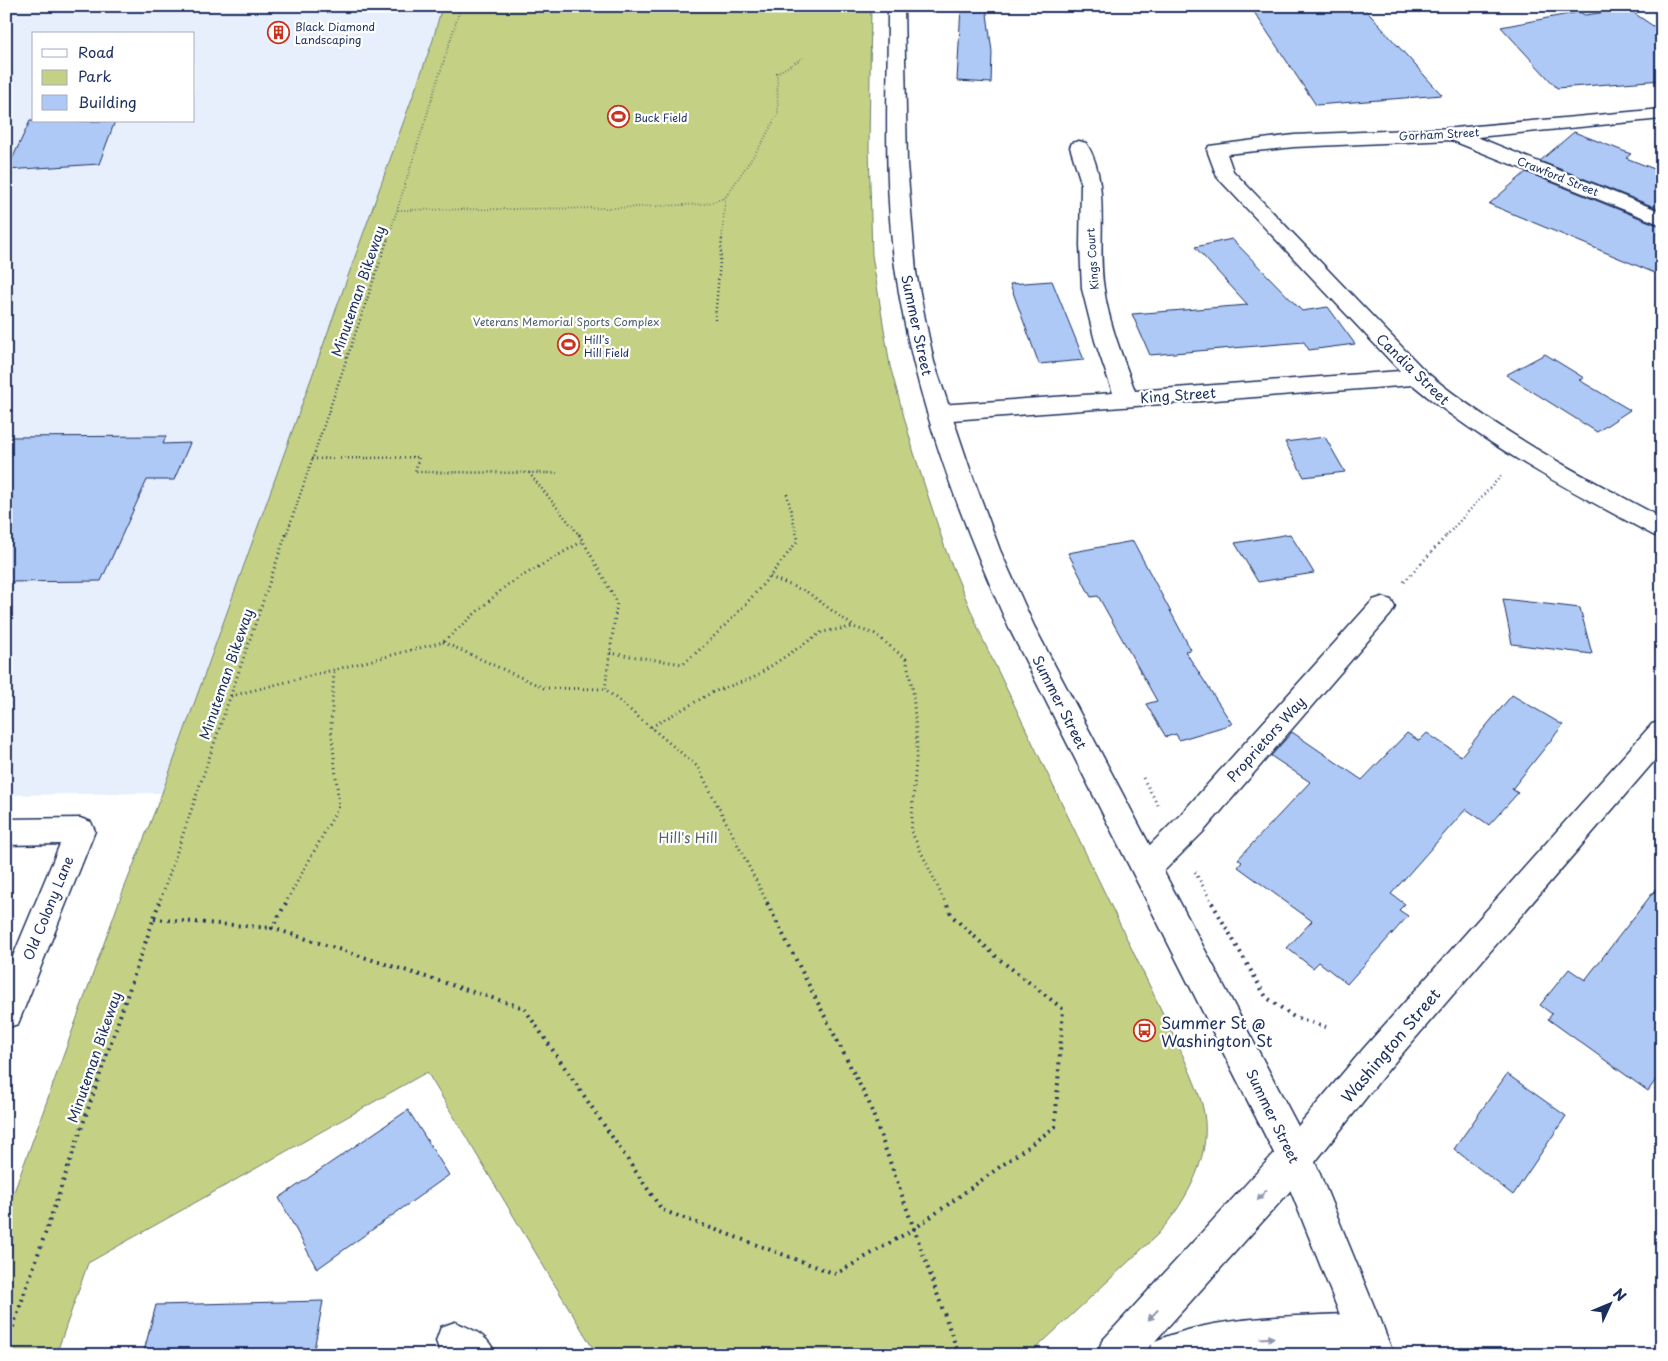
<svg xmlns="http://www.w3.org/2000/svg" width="1668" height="1361" viewBox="0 0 1668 1361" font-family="'Playpen Sans',sans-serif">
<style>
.built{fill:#e7effd;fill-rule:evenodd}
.green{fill:#c4d185;stroke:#708072}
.building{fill:#afc9f7;stroke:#1b2f5e}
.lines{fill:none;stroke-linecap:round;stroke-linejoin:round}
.minor-casing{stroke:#1b2f5e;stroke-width:3}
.tertiary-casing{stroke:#1b2f5e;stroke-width:3}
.secondary-casing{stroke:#1b2f5e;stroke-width:3}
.path-far3{stroke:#1b2f5e;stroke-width:2;stroke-dasharray:0.5 2.5;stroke-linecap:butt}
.path-far2{stroke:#1b2f5e;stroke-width:2.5;stroke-dasharray:1 3;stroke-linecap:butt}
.path-far1{stroke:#1b2f5e;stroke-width:3;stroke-dasharray:1 4;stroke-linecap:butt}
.path{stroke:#1b2f5e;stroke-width:4;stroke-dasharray:2 5;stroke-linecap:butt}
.minor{fill:#fff;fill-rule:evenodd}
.tertiary{fill:#fff;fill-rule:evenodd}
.secondary{fill:#fff;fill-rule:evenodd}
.oneway{fill:#8d97ae}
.labels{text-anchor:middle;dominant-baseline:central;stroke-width:4.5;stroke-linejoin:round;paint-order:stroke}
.far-poi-label{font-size:11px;fill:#1b2f5e;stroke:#fff;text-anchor:start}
.far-street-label{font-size:11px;fill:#1b2f5e;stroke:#fff}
.far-park-label{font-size:11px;fill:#4e606a;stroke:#fff}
.street-label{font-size:14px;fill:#1b2f5e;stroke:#fff}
.park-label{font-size:14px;fill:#4e606a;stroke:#fff}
.near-poi-label{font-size:16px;fill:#1b2f5e;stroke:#fff;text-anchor:start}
.near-street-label{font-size:16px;fill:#1b2f5e;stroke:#fff}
</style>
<rect width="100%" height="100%" fill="#fff"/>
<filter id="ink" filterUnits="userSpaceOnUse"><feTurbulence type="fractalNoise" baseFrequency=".02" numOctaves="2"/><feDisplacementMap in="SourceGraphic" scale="10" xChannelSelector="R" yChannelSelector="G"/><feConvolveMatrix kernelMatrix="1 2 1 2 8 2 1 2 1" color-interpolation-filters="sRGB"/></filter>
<g filter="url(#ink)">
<path class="built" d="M 6,6 L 442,6 L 433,40 L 162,793 L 6,795 ZM 34,34 L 194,34 L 194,121 L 34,121 Z"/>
<path class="green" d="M 442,6 L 871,6 L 869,147 L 872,255 L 890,366 L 914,453 L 946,551 L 984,642 L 1179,1047 C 1187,1065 1196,1084 1202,1104 C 1215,1152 1188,1200 1157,1235 L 1029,1355 L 597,1355 L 427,1072 L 88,1263 L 56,1355 L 6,1355 L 6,1214 L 120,899 L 162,793 L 433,40 Z"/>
<path class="building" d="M 961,6 L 986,6 L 992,52 L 991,83 L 957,81 Z
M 1250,6 L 1362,6 L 1442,95 L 1316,105 Z
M 1628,9 L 1662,32 L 1662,80 L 1557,88 L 1501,27 L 1579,12 L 1585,15 Z
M 30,121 L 115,121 L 99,164 L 7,170 Z
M 1574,132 L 1631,154 L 1626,158 L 1662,172 L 1662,210 L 1540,161 Z
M 1526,172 L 1662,227 L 1662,276 L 1489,204 Z
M 1232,239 L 1302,311 L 1328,307 L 1355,344 L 1309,350 L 1304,342 L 1150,355 L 1132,314 L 1248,305 L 1195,247 Z
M 1052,281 L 1072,330 L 1084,360 L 1039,364 L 1010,284 Z
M 1545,354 L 1584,378 L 1579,380 L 1630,410 L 1597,432 L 1506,375 Z
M 166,436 L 163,444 L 190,443 L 174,480 L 147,480 L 101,581 L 6,582 L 6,437 Z
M 1325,437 L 1345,472 L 1304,477 L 1285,442 Z
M 1290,534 L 1314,573 L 1258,582 L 1235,543 Z
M 1133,541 L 1191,650 L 1185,651 L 1232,724 L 1179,740 L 1176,734 L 1166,737 L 1146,704 L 1157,701 L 1098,596 L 1091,597 L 1068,553 Z
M 1503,599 L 1580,608 L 1592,654 L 1512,644 Z
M 1512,695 L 1563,725 L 1512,789 L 1518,793 L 1489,825 L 1466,809 L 1391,894 L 1405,904 L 1399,910 L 1408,916 L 1347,984 L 1319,962 L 1313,968 L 1287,948 L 1312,921 L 1238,867 L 1242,862 L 1238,859 L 1310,782 L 1271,756 L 1292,732 L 1362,780 L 1407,733 L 1419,741 L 1427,733 L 1461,756 Z
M 1662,881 L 1662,1071 L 1648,1091 L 1548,1019 L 1552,1014 L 1540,1005 L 1569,969 L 1585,980 Z
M 1507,1074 L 1566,1116 L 1513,1195 L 1454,1149 Z
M 408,1110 L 449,1175 L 317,1269 L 279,1198 Z
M 323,1301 L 313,1355 L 143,1355 L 156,1305 Z"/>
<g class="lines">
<defs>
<path id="minor" d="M 1662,109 L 1662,119 L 1477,137 L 1662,212 L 1662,225 L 1451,140 L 1294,147 L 1227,154 L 1233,171 L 1426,372 C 1498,432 1579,474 1662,518 L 1662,538 L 1653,535 C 1569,490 1486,446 1413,385 L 939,421 L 931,418 L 927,413 L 931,408 L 939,405 L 1113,393 L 1095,341 L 1082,289 L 1080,245 L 1081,182 L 1070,147 L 1072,143 L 1079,141 L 1086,143 C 1112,182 1096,244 1104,289 C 1109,324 1123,358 1135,391 L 1400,371 L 1217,177 L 1207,150 L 1209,146 L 1294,135 L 1454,128 Z
M 1382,597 L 1391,600 L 1395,607 L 1391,614 L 1203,832 L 1158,877 L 1147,881 L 1136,877 L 1132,868 L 1136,859 L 1181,814 L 1373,600 Z
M 80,818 L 91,822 L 95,831 L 18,1024 L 6,1028 L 6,973 L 60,844 L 6,845 L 6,819 Z
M 1295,1140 L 1308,1145 L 1313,1158 L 1308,1171 L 1155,1341 C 1219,1314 1298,1317 1366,1313 L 1380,1318 L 1385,1332 L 1380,1346 L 1366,1351 L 1311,1355 L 1148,1355 L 1152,1344 L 1142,1355 L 1097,1355 L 1102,1341 L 1282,1145 Z
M 455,1322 C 474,1330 488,1335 496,1355 L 441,1355 L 436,1341 L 441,1327 Z"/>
<path id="tertiary" d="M 1662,721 L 1662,752 L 1388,1070 L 1308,1171 L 1295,1176 L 1282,1171 L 1277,1158 L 1282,1145 L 1364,1048 L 1652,724 Z"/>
<path id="secondary" d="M 888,6 L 904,6 L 907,164 L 916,272 L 925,319 L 934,362 L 971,472 L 1000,550 L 1034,626 L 1308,1145 L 1394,1355 L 1356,1355 L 1282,1169 L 1008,626 C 958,514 914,396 896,274 C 883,188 888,94 888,6 Z"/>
</defs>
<use href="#minor" class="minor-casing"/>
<use href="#tertiary" class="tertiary-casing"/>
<use href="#secondary" class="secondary-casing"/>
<path class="path-far3" d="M 398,210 L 614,208 L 705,204 L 725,198 L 762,143 L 778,113 L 777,73 L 803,58
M 388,239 L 461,6
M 722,239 L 725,198"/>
<path class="path-far2" d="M 715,320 L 722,238
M 312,459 L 419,457 L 415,472 L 557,473
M 529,473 L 580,536
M 787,494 L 797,536
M 286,536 L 388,238
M 1446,536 L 1501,476"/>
<path class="path-far1" d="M 579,534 L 617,602 L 605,689
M 770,577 L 807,592 L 853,626
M 1404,582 L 1448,534
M 443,642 L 544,688 L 605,689 L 698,767 L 768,904
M 610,653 L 683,664 C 727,627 764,586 798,540 L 797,534
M 231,696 L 443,642 L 507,585 L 583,541
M 651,727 L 713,692 L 753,678 L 822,632 L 853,627 L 875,634 L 906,659 L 913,691 L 917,746 L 911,831 L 946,904
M 1143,778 L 1158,805
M 1195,872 L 1213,904
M 159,904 L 286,534
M 285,904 L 339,806 L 331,727 L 334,671"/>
<path class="path" d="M 286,903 L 272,928 L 524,1008 L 662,1210 L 836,1274 L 914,1229 L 1055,1127 L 1063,1009 L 999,959 L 952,916 L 946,903
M 767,903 L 869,1103 L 959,1355
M 1212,903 L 1266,997 L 1294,1017 L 1326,1027
M 154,919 L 272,928
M 6,1347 L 159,903"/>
<use href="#minor" class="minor"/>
<use href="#tertiary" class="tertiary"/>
<use href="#secondary" class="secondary"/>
</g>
<defs><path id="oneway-solid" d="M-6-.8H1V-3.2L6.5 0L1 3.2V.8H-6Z" transform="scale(1.25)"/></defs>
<g class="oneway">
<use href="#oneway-solid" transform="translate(1262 1195) rotate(131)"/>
<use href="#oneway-solid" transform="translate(1153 1315) rotate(133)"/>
<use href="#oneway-solid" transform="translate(1267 1338) rotate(-3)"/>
</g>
</g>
<defs>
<symbol id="building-ring" viewBox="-11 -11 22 22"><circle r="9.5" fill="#fff" stroke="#c8321e" stroke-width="1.5"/><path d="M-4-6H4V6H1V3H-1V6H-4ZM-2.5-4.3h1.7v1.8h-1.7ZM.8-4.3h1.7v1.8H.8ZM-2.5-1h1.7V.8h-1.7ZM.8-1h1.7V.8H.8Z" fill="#c8321e"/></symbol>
<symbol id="stadium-ring" viewBox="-11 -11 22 22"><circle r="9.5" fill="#fff" stroke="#c8321e" stroke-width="1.5"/><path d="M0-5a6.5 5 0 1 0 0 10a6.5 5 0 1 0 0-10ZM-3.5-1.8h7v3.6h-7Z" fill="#c8321e"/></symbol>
<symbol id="bus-ring" viewBox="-11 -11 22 22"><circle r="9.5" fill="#fff" stroke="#c8321e" stroke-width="1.5"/><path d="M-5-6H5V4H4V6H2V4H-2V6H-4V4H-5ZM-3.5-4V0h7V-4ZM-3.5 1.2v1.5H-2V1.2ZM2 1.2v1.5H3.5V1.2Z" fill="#c8321e"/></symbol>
</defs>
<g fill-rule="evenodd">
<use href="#building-ring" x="266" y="20" width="25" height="25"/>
<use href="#stadium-ring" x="606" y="104" width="25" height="25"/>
<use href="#stadium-ring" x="556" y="332" width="25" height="25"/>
<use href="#bus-ring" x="1132" y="1018" width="25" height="25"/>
</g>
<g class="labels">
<g class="far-poi-label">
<text x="295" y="26">Black Diamond<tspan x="295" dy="13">Landscaping</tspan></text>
<text x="634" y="117">Buck Field</text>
<text x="584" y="339">Hill's<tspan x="584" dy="13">Hill Field</tspan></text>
</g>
<g class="far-street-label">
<text transform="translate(1439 134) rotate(-3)">Gorham Street</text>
<text transform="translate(1558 176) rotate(22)">Crawford Street</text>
<text transform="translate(1092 259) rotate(-94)">Kings Court</text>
</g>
<g class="far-park-label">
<text x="566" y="321">Veterans Memorial Sports Complex</text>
</g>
<g class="street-label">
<text transform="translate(358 291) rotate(-71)">Minuteman Bikeway</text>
<text transform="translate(917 325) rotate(78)">Summer Street</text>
<text transform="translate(1413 369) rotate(44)">Candia Street</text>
<text transform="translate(1178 395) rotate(-4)">King Street</text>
<text transform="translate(226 674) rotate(-71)">Minuteman Bikeway</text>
<text transform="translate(1060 702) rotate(63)">Summer Street</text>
<text transform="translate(1266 739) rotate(-48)">Proprietors Way</text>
<text transform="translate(48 908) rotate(-68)">Old Colony Lane</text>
<text transform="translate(94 1057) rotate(-71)">Minuteman Bikeway</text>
<text transform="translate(1273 1116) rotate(64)">Summer Street</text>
</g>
<g class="park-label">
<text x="688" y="837">Hill's Hill</text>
</g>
<g class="near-poi-label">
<text x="1161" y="1022">Summer St @<tspan x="1161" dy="18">Washington St</tspan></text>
</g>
<g class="near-street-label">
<text transform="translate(1390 1045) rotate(-50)">Washington Street</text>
</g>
</g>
<rect width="1668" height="1361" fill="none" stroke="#fff" stroke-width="25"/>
<rect x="12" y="12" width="1643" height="1336" fill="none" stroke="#1b2f5e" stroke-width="2" filter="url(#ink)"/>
<rect x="32" y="32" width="162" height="90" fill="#ffffff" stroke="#a4acbf"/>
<rect x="42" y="49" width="25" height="8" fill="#ffffff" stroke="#a4acbf"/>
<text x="78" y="58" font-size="15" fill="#1b2f5e">Road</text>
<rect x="42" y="70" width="25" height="15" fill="#c4d185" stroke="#a4acbf"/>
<text x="78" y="82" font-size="15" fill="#1b2f5e">Park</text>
<rect x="42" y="95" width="25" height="15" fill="#afc9f7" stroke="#a4acbf"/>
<text x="78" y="108" font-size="15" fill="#1b2f5e">Building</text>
<g transform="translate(1610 1304) rotate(46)" stroke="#ffffff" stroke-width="4" paint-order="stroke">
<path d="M0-4L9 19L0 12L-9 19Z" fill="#1b2f5e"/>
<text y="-8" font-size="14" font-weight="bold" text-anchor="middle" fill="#1b2f5e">N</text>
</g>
</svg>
